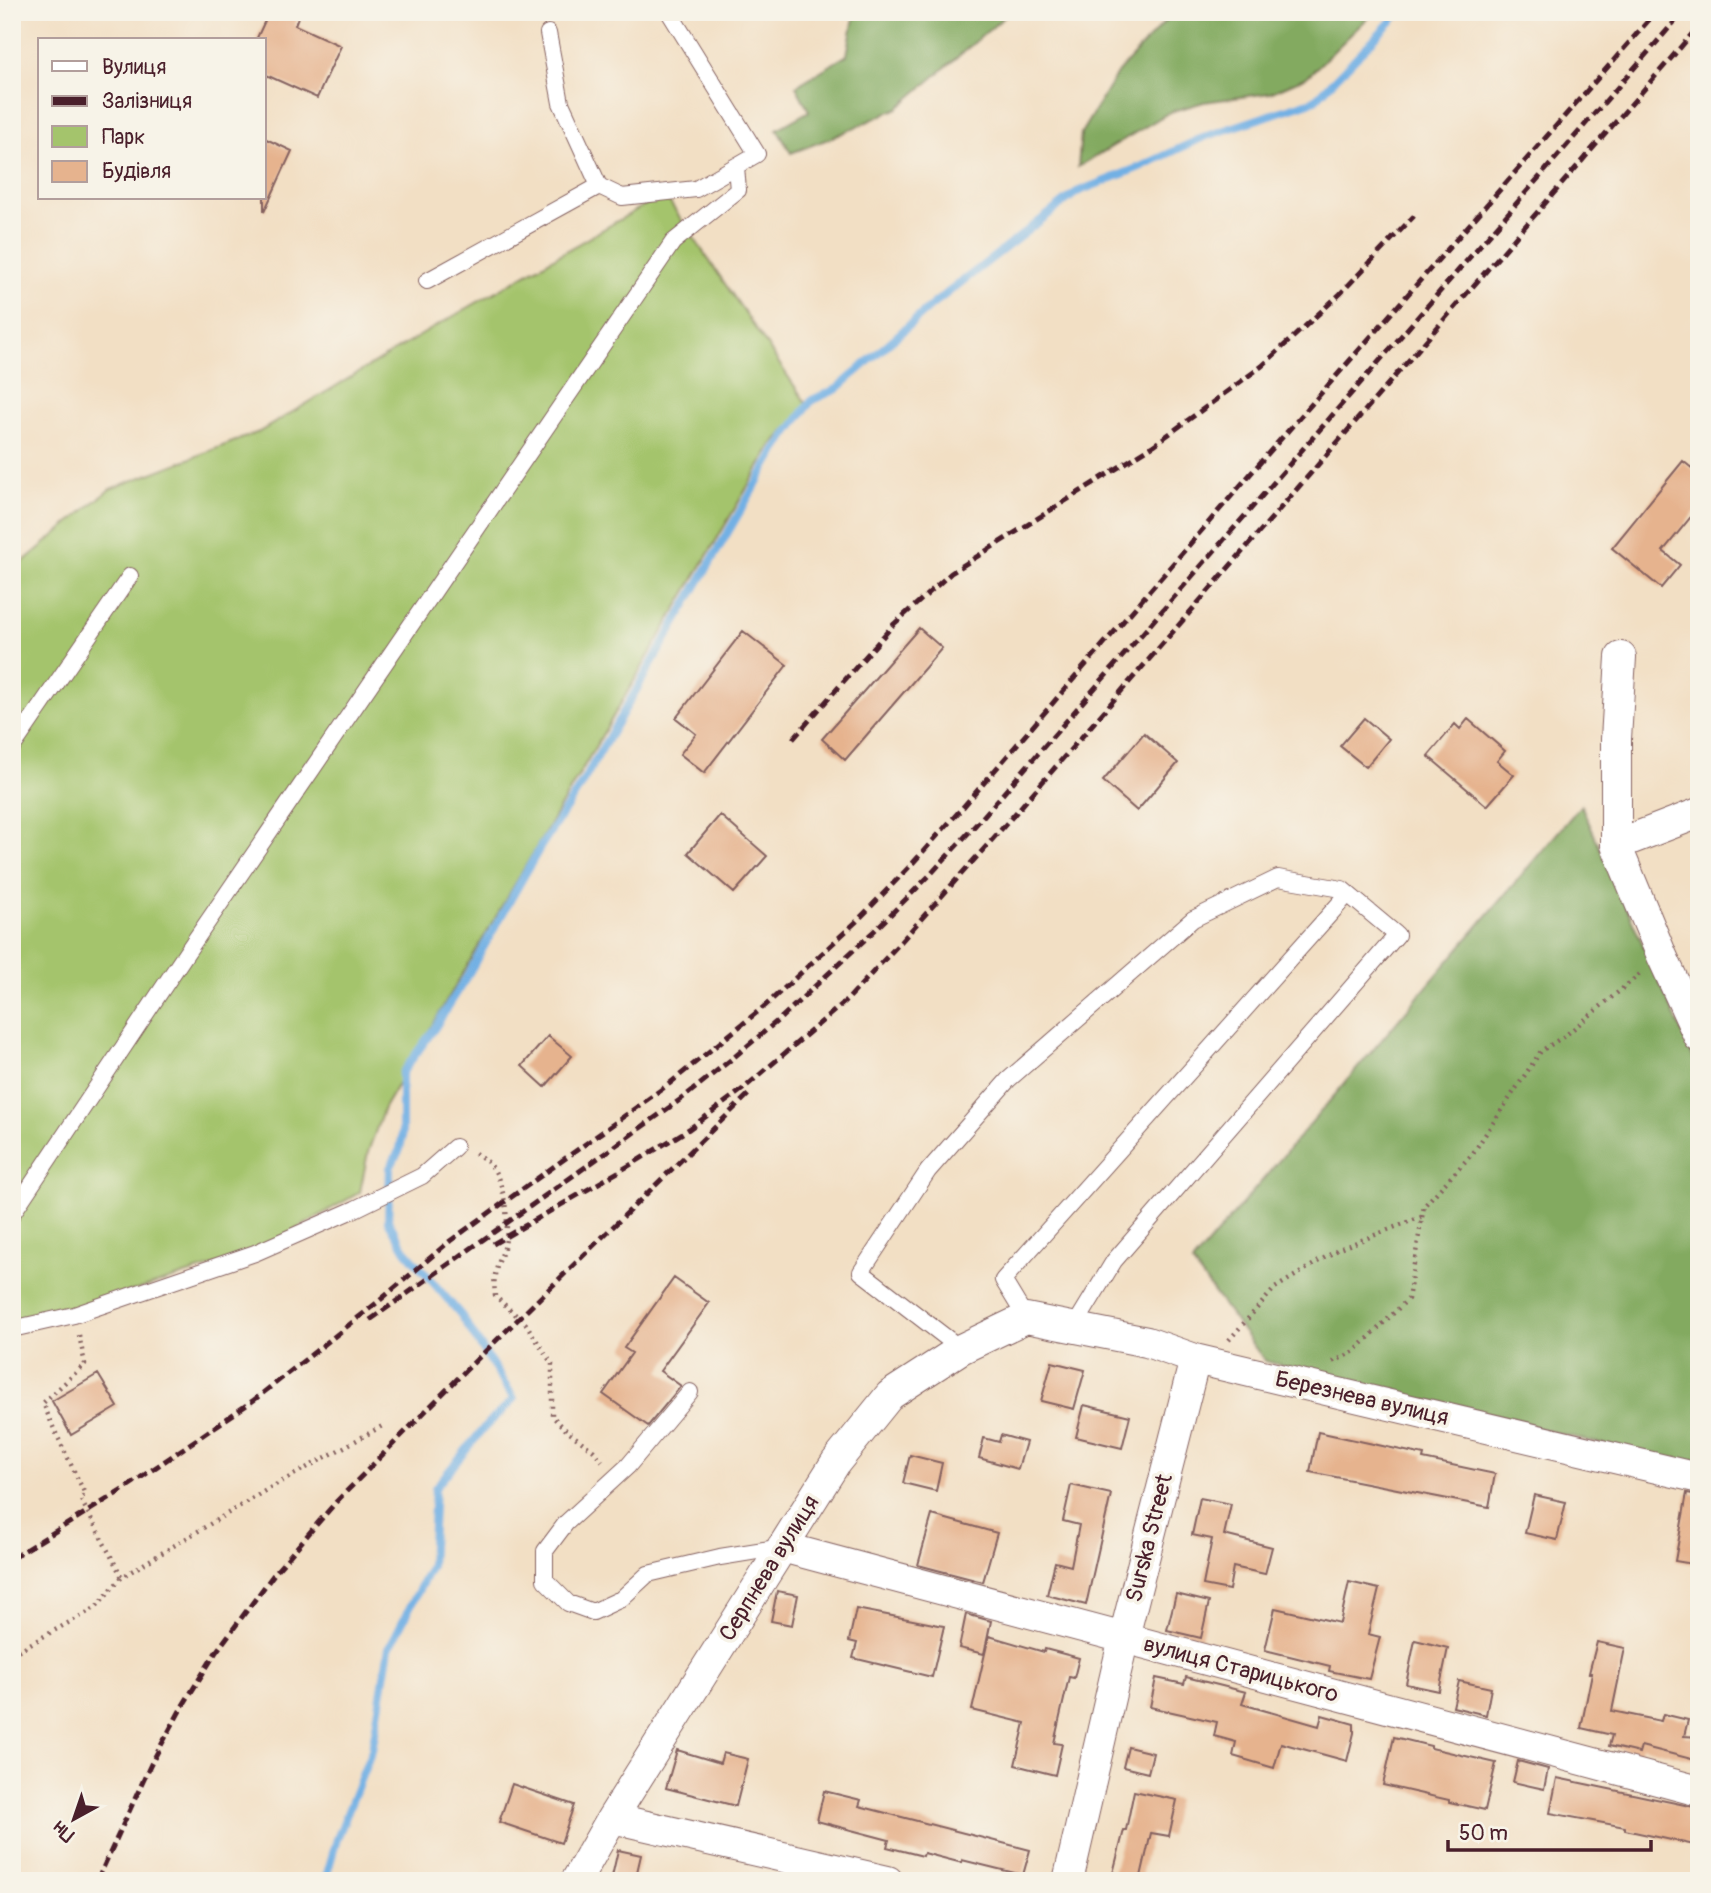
<svg xmlns="http://www.w3.org/2000/svg" width="1711" height="1893" viewBox="0 0 1711 1893" font-family="Pangolin,sans-serif">
<style>
.green{fill:#a4c46c;stroke:#77724c;stroke-width:2}
.forest{fill:#83aa60;stroke:#666446;stroke-width:2}
.lines{fill:none;stroke-linecap:round;stroke-linejoin:round}
.stream{stroke:#72b0e4;stroke-width:8}
.building{fill:#e6b38e}
.lane-casing{stroke:#856261;stroke-width:18}
.street-casing{stroke:#856261;stroke-width:32}
.path{stroke:#856261;stroke-width:4.5;stroke-dasharray:2 5;stroke-linecap:butt}
.lane{stroke:#fff;stroke-width:16}
.street{stroke:#fff;stroke-width:30}
.rail{stroke:#4a1f2b;stroke-width:5;stroke-dasharray:10 5;stroke-linecap:butt}
.labels{text-anchor:middle;dominant-baseline:central;stroke-width:7;stroke-linejoin:round;paint-order:stroke}
.street-label{font-size:23px;fill:#4a1f2b;stroke:#f7f3e8}
</style>
<rect width="100%" height="100%" fill="#f7f3e8"/>
<filter id="ink" filterUnits="userSpaceOnUse"><feTurbulence type="fractalNoise" baseFrequency=".0143" numOctaves="2"/><feDisplacementMap in="SourceGraphic" scale="14" xChannelSelector="R" yChannelSelector="G"/><feConvolveMatrix kernelMatrix="1 2 1 2 8 2 1 2 1" color-interpolation-filters="sRGB"/></filter>
<filter id="wash" filterUnits="userSpaceOnUse"><feTurbulence type="fractalNoise" baseFrequency=".00686" numOctaves="4" result="noise"/><feDisplacementMap in="SourceGraphic" scale="28" xChannelSelector="R" yChannelSelector="G"/><feGaussianBlur stdDeviation="1.57" result="paint"/><feColorMatrix in="noise" values="0 0 0 0 0 0 0 0 0 0 0 0 0 0 0 0 0 1.4 0 .05"/><feComposite in="paint" operator="in"/></filter>
<g filter="url(#wash)">
<rect width="100%" height="100%" fill="#f2dfc4"/>
<path class="green" d="M 664,194 L 808,406 L 772,445 L 384,1108 L 368,1152 L 360,1192 L 255,1253 L 12,1329 L 12,571 L 110,489 L 259,432 L 433,328 Z"/>
<path class="forest" d="M 855,12 L 1010,12 L 898,108 L 831,138 L 791,153 L 777,129 L 809,111 L 796,86 L 847,55 Z
M 1184,12 L 1374,12 L 1307,77 L 1270,93 L 1204,102 L 1170,112 L 1078,167 L 1081,133 L 1118,72 L 1167,19 Z
M 1581,805 L 1699,1071 L 1699,1468 L 1265,1361 L 1192,1263 Z"/>
<g class="lines">
<path class="stream" d="M 325,1881 L 337,1839 L 372,1750 L 389,1648 L 431,1566 L 435,1488 L 484,1428 L 514,1399 L 461,1315 L 406,1251 L 388,1221 L 390,1168 L 400,1149 L 402,1138 L 402,1073 L 434,1029 L 465,980 L 541,846 L 578,790 L 777,448 L 812,400 L 837,389 L 932,305 L 1077,192 L 1140,167 L 1204,137 L 1315,100 L 1400,12"/>
</g>
<g id="blocks">
<path class="building" d="M 269,12 L 300,12 L 295,25 L 341,46 L 317,98 L 264,74 L 264,40 L 256,40 Z
M 264,138 L 292,151 L 264,212 Z
M 1683,461 L 1699,474 L 1699,507 L 1663,551 L 1680,565 L 1661,588 L 1612,548 Z
M 919,628 L 942,648 L 845,760 L 822,739 Z
M 743,631 L 787,665 L 704,773 L 680,754 L 696,734 L 676,718 Z
M 1364,718 L 1389,739 L 1366,767 L 1340,746 Z
M 1468,719 L 1505,751 L 1497,761 L 1514,775 L 1487,806 L 1428,756 L 1455,724 L 1460,729 Z
M 1144,733 L 1178,763 L 1137,811 L 1103,781 Z
M 720,815 L 767,856 L 734,893 L 688,853 Z
M 548,1036 L 572,1056 L 545,1087 L 522,1066 Z
M 674,1278 L 709,1303 L 660,1371 L 681,1386 L 648,1426 L 603,1394 L 632,1353 L 624,1348 Z
M 1052,1362 L 1085,1370 L 1074,1409 L 1041,1401 Z
M 98,1374 L 118,1407 L 71,1435 L 52,1401 Z
M 1084,1405 L 1130,1416 L 1122,1448 L 1076,1437 Z
M 1318,1432 L 1424,1455 L 1423,1459 L 1495,1474 L 1489,1507 L 1310,1472 Z
M 1001,1435 L 1026,1442 L 1018,1469 L 979,1458 L 984,1438 L 999,1442 Z
M 910,1455 L 942,1463 L 936,1491 L 903,1483 Z
M 1071,1485 L 1111,1494 L 1086,1605 L 1047,1595 L 1055,1562 L 1071,1566 L 1079,1525 L 1063,1521 Z
M 1687,1493 L 1699,1495 L 1699,1565 L 1675,1561 Z
M 1534,1495 L 1566,1502 L 1557,1540 L 1525,1533 Z
M 1200,1498 L 1231,1504 L 1224,1535 L 1272,1547 L 1265,1574 L 1233,1567 L 1229,1590 L 1203,1585 L 1212,1539 L 1192,1535 Z
M 932,1515 L 997,1533 L 983,1582 L 918,1565 Z
M 1349,1582 L 1379,1589 L 1368,1634 L 1380,1637 L 1369,1679 L 1329,1671 L 1330,1666 L 1265,1650 L 1275,1608 L 1340,1623 Z
M 777,1591 L 798,1595 L 792,1625 L 771,1621 Z
M 1176,1594 L 1209,1602 L 1201,1638 L 1167,1630 Z
M 856,1609 L 944,1626 L 932,1677 L 853,1658 L 857,1643 L 849,1641 Z
M 966,1614 L 991,1621 L 984,1654 L 959,1648 Z
M 989,1636 L 1044,1652 L 1045,1649 L 1079,1658 L 1074,1678 L 1069,1677 L 1054,1743 L 1062,1744 L 1055,1775 L 1015,1765 L 1025,1723 L 972,1710 Z
M 1415,1640 L 1448,1648 L 1439,1691 L 1406,1684 Z
M 1597,1642 L 1625,1648 L 1612,1711 L 1661,1721 L 1663,1714 L 1688,1720 L 1684,1736 L 1699,1737 L 1699,1761 L 1641,1746 L 1639,1753 L 1609,1746 L 1612,1735 L 1581,1728 L 1592,1673 L 1589,1673 Z
M 1186,1677 L 1246,1692 L 1242,1704 L 1319,1726 L 1322,1715 L 1354,1724 L 1354,1733 L 1347,1761 L 1281,1743 L 1274,1768 L 1233,1756 L 1236,1742 L 1214,1736 L 1217,1722 L 1150,1707 L 1156,1678 L 1184,1684 Z
M 1459,1681 L 1491,1688 L 1486,1715 L 1453,1707 Z
M 1394,1737 L 1431,1746 L 1431,1748 L 1496,1763 L 1485,1810 L 1449,1802 L 1449,1800 L 1383,1785 Z
M 1128,1747 L 1153,1753 L 1148,1773 L 1123,1767 Z
M 677,1750 L 720,1763 L 723,1753 L 748,1759 L 736,1806 L 666,1788 Z
M 1518,1761 L 1548,1769 L 1544,1789 L 1513,1782 Z
M 1557,1778 L 1699,1808 L 1699,1846 L 1625,1830 L 1625,1827 L 1550,1813 Z
M 512,1784 L 574,1805 L 561,1843 L 499,1822 Z
M 824,1791 L 861,1800 L 859,1806 L 1030,1850 L 1023,1875 L 962,1860 L 962,1863 L 924,1853 L 923,1856 L 887,1847 L 889,1840 L 817,1821 Z
M 1134,1791 L 1177,1800 L 1169,1836 L 1151,1833 L 1140,1881 L 1111,1881 L 1124,1830 L 1126,1830 Z
M 618,1850 L 641,1855 L 635,1881 L 611,1881 Z"/>
</g>
</g>
<g filter="url(#ink)">
<use href="#blocks" fill-opacity="0" stroke="#856261" stroke-width="2"/>
<g class="lines">
<defs>
<path id="lane" d="M 548,33 L 561,103 L 599,186 L 622,197 L 696,189 L 757,154 L 669,12
M 427,281 L 599,186
M 12,748 L 130,576
M 12,1214 L 187,952 L 673,242 L 738,190 L 736,167
M 1026,1318 L 1003,1280 L 1348,894
M 12,1329 L 74,1315 L 255,1253 L 355,1209 L 422,1176 L 455,1147
M 961,1349 L 861,1272 L 928,1171 L 1008,1080 L 1193,919 L 1278,878 L 1342,889 L 1397,935 L 1114,1261 L 1074,1327
M 690,1392 L 628,1466 L 566,1523 L 545,1551 L 545,1580 L 568,1603 L 593,1612 L 621,1599 L 648,1574 L 720,1557 L 782,1547"/>
<path id="street" d="M 1621,657 L 1616,739 L 1616,845 L 1662,956 L 1699,1037
M 1616,845 L 1699,813
M 782,1547 L 1699,1791
M 612,1818 L 888,1881
M 576,1881 L 612,1818 L 836,1462 L 890,1395 L 961,1349 L 1026,1318 L 1147,1342 L 1195,1359 L 1699,1478
M 1068,1881 L 1124,1637 L 1195,1359"/>
</defs>
<use href="#lane" class="lane-casing"/>
<use href="#street" class="street-casing"/>
<path class="path" d="M 475,1153 C 479,1156 485,1159 489,1163 C 505,1180 511,1226 504,1248 C 496,1270 493,1272 495,1296 L 526,1324 L 552,1364 L 552,1416 L 567,1431 L 594,1451 L 602,1461
M 79,1335 L 85,1364 L 43,1403 L 54,1429 L 85,1494 L 80,1498 L 122,1577
M 1229,1340 L 1275,1288 L 1339,1249 L 1421,1217
M 1333,1362 L 1355,1351 L 1408,1299 L 1424,1206 L 1473,1153 L 1541,1051 L 1566,1035 L 1640,974
M 12,1654 L 95,1608 L 122,1577 L 268,1489 L 384,1425"/>
<use href="#lane" class="lane"/>
<use href="#street" class="street"/>
<path class="rail" d="M 793,739 L 894,624 L 951,573 L 1154,445 L 1262,366 L 1340,294 L 1414,216
M 493,1244 L 632,1164 L 689,1129 L 743,1089 L 848,999 L 897,946 L 999,832 L 1699,26
M 370,1320 L 684,1097 L 733,1058 L 782,1017 L 874,931 L 929,876 L 981,819 L 1683,12
M 12,1558 L 124,1489 L 254,1400 L 378,1302 L 450,1241 L 669,1084 L 766,1005 L 857,921 L 911,865 L 964,806 L 1265,457 L 1656,12
M 97,1881 L 151,1764 L 182,1707 L 216,1652 L 274,1574 L 336,1502 L 466,1370 L 750,1093"/>
</g>
</g>
<g class="labels">
<g class="street-label">
<text transform="translate(1362 1398) rotate(13)">Березнева вулиця</text>
<text transform="translate(1149 1538) rotate(-76)">Surska Street</text>
<text transform="translate(769 1568) rotate(-58)">Серпнева вулиця</text>
<text transform="translate(1241 1669) rotate(15)">вулиця Старицького</text>
</g>
</g>
<rect width="1711" height="1893" fill="none" stroke="#f7f3e8" stroke-width="42"/>
<rect x="38" y="38" width="228" height="161" fill="#f7f3e8" stroke="#b29e9c" stroke-width="2"/>
<rect x="52" y="61" width="35" height="10" fill="#ffffff" stroke="#b29e9c" stroke-width="2"/>
<text x="102" y="74" font-size="21" fill="#4a1f2b">Вулиця</text>
<rect x="52" y="96" width="35" height="10" fill="#4a1f2b" stroke="#b29e9c" stroke-width="2"/>
<text x="102" y="108" font-size="21" fill="#4a1f2b">Залізниця</text>
<rect x="52" y="126" width="35" height="21" fill="#a4c46c" stroke="#b29e9c" stroke-width="2"/>
<text x="102" y="144" font-size="21" fill="#4a1f2b">Парк</text>
<rect x="52" y="161" width="35" height="21" fill="#e6b38e" stroke="#b29e9c" stroke-width="2"/>
<text x="102" y="178" font-size="21" fill="#4a1f2b">Будівля</text>
<g transform="translate(74 1819) rotate(220)" stroke="#f7f3e8" stroke-width="5" paint-order="stroke">
<path d="M0-5L12 26L0 18L-12 26Z" fill="#4a1f2b"/>
<text y="-10" font-size="19" font-weight="bold" text-anchor="middle" fill="#4a1f2b">Пн</text>
</g>
<path d="M1448 1840v10h203v-10" fill="none" stroke="#4a1f2b" stroke-width="3.5"/>
<text x="1459" y="1840" font-size="21" fill="#4a1f2b" stroke="#f7f3e8" stroke-width="5" paint-order="stroke">50 m</text>
</svg>
